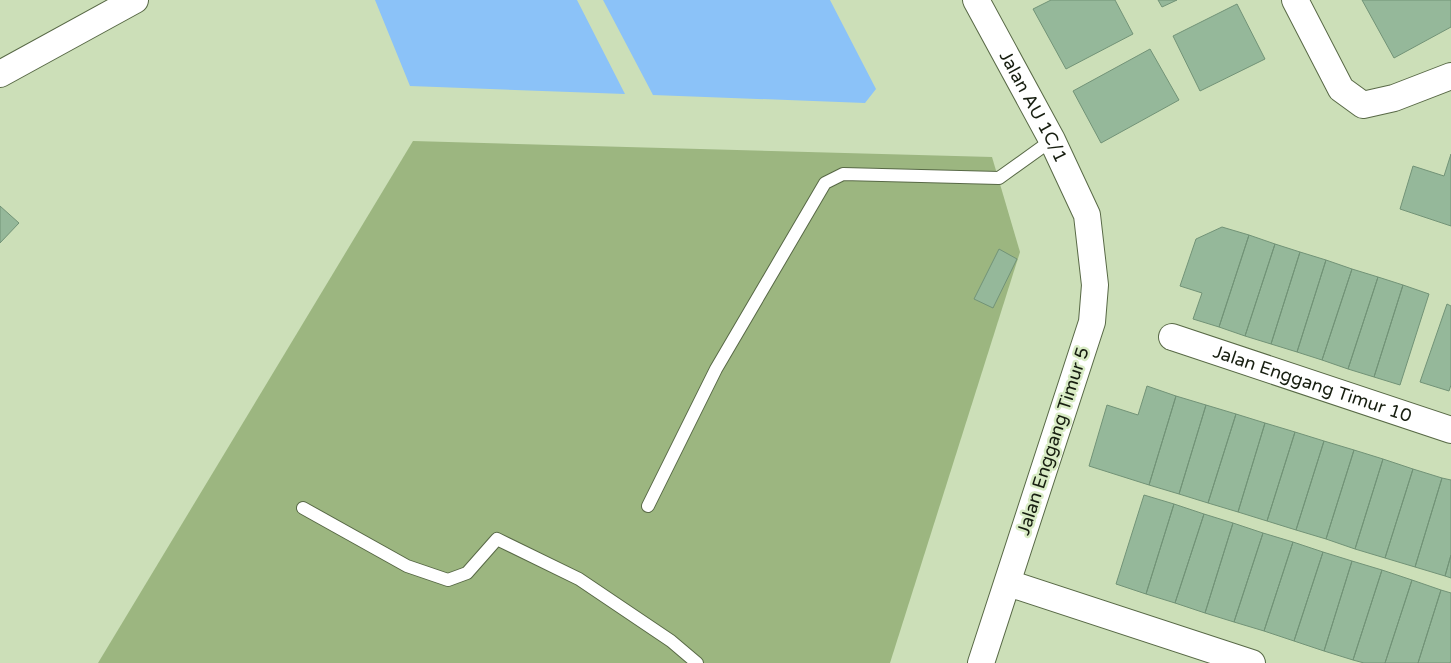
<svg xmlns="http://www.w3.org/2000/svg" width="1451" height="663" viewBox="0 0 1451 663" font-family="'Varela Round',sans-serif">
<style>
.green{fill:#9cb680}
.water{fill:#8bc2f8}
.building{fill:#95b89a;stroke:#729377}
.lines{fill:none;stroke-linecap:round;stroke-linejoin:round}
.service-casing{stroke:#586946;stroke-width:14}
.minor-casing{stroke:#586946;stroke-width:28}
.service{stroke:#fff;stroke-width:12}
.minor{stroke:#fff;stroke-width:26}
.labels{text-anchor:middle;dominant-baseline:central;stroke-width:5;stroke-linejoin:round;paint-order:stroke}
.street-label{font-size:18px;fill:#171e10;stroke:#d9ecc5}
</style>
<rect width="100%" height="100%" fill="#ccdfb8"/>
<path class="green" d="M 413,141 L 992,157 L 1020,252 L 890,663 L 98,663 Z"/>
<path class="water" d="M 375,0 L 577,0 L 625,94 L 410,86 Z
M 603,0 L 830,0 L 876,89 L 865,103 L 653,95 Z"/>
<path class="building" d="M 1051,0 L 1115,0 L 1133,34 L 1066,69 L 1033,9 Z
M 1158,0 L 1177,0 L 1162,7 Z
M 1362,0 L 1451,0 L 1451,27 L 1394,58 Z
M 1237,4 L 1265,59 L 1200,91 L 1173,36 Z
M 1150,49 L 1179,100 L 1101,143 L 1073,91 Z
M 1451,154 L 1451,226 L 1400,209 L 1413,166 L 1444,176 Z
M 0,206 L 19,223 L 0,243 Z
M 1222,227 L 1249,235 L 1219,327 L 1193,319 L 1202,293 L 1180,286 L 1196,239 Z
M 1249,235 L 1275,244 L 1245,336 L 1219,327 Z
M 1275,244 L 1300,252 L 1271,344 L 1245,336 Z
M 999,249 L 1017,259 L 993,308 L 974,299 Z
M 1300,252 L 1326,260 L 1297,352 L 1271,344 Z
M 1326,260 L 1352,269 L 1322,360 L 1297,352 Z
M 1352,269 L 1378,277 L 1348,369 L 1322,360 Z
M 1378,277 L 1403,285 L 1374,377 L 1348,369 Z
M 1403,285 L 1429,294 L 1400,385 L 1374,377 Z
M 1447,304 L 1451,306 L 1451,385 L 1449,391 L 1420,382 Z
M 1147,386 L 1176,396 L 1149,485 L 1089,466 L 1107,405 L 1138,415 Z
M 1176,396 L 1206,405 L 1179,494 L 1149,485 Z
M 1206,405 L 1236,414 L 1208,503 L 1179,494 Z
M 1236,414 L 1265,423 L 1238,512 L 1208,503 Z
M 1265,423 L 1295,432 L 1267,521 L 1238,512 Z
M 1295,432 L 1324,441 L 1296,530 L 1267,521 Z
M 1324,441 L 1354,450 L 1326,539 L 1296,530 Z
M 1354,450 L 1383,459 L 1355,549 L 1326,539 Z
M 1383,459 L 1413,469 L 1385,558 L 1355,549 Z
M 1413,469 L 1442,478 L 1415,567 L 1385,558 Z
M 1442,478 L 1451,480 L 1451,555 L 1445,576 L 1415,567 Z
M 1144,495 L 1174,504 L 1146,594 L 1116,584 Z
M 1174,504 L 1204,514 L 1175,603 L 1146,594 Z
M 1204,514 L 1233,523 L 1205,613 L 1175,603 Z
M 1233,523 L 1263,533 L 1234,622 L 1205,613 Z
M 1263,533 L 1293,542 L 1264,631 L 1234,622 Z
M 1293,542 L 1323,552 L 1294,641 L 1264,631 Z
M 1323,552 L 1352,561 L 1324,651 L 1294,641 Z
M 1451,555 L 1451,578 L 1445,576 Z
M 1352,561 L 1382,570 L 1353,660 L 1324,651 Z
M 1382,570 L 1412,580 L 1385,663 L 1364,663 L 1353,660 Z
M 1412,580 L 1441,590 L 1418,663 L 1385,663 Z
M 1441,590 L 1451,593 L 1451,661 L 1450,663 L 1418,663 Z"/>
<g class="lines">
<defs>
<path id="service" d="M 648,506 L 716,369 L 825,183 L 843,174 L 999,178 L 1052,140
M 303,508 L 407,566 L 448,580 L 467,573 L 497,539 L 579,579 L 671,641 L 697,663"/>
<g id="minor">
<path id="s1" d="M 976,0 L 1052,140 L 1087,215 L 1095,285 L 1092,322 L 981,663"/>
<path d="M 1295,0 L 1341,89 L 1363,105 L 1394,98 L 1451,76"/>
<path d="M 0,74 L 135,0"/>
<path id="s2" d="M 1172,337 L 1451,430"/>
<path d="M 1008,583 L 1252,663"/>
</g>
</defs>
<use href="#service" class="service-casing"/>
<use href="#minor" class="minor-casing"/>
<use href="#service" class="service"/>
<use href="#minor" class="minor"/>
</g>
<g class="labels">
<g class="street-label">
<text stroke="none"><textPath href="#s1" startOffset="121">Jalan AU 1C/1</textPath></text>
<text stroke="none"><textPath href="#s2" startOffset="148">Jalan Enggang Timur 10</textPath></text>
<text transform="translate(1053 441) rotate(-72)">Jalan Enggang Timur 5</text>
</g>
</g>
</svg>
